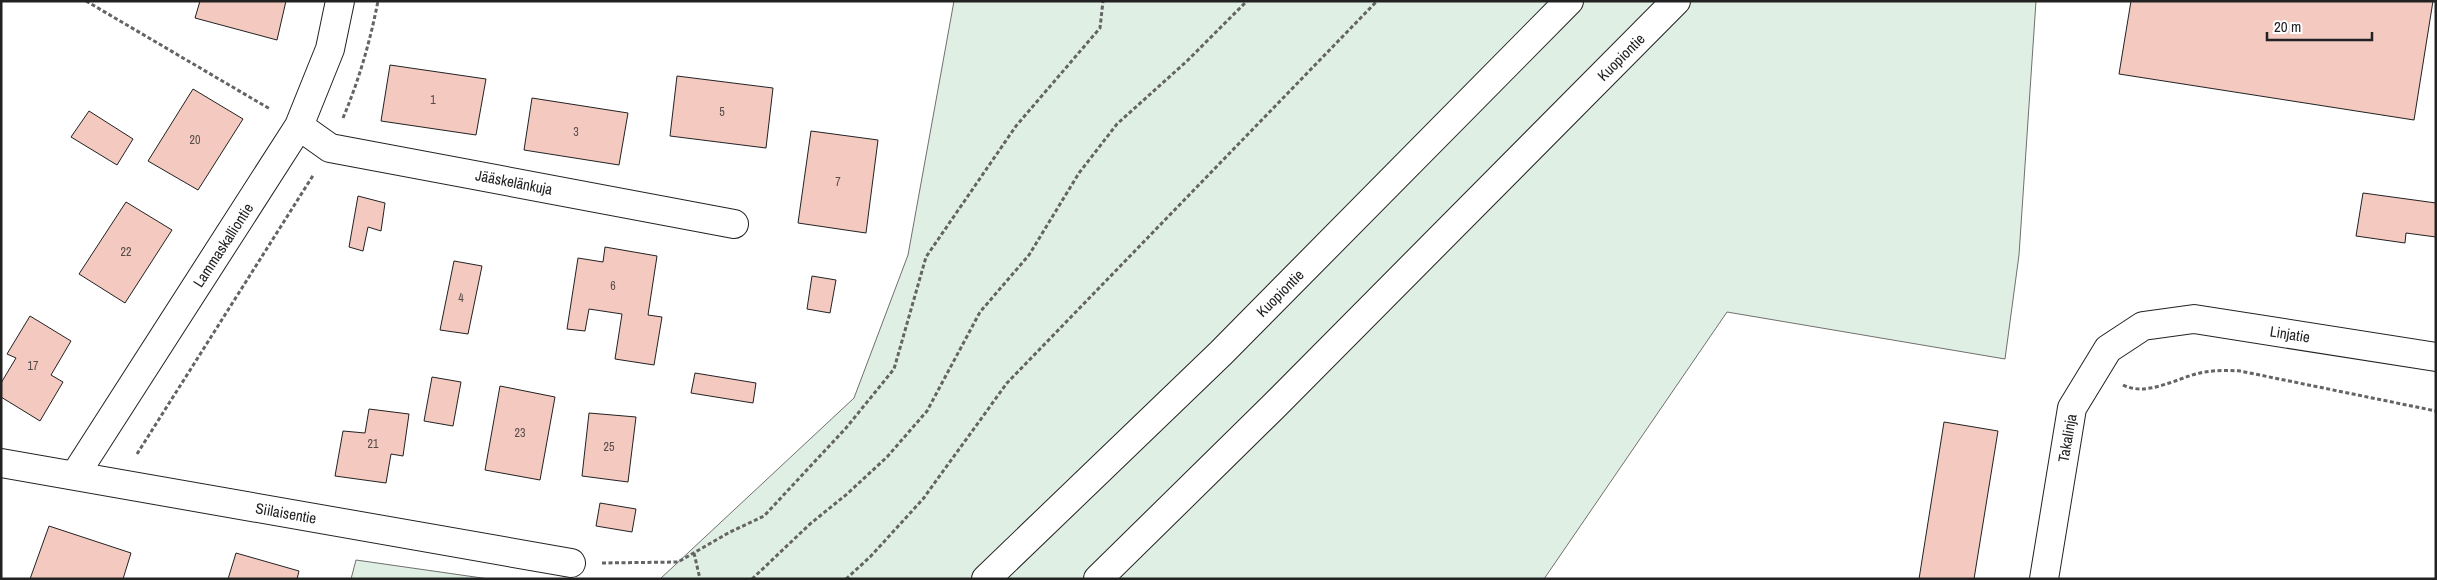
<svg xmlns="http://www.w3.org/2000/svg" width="2437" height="580" viewBox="0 0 2437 580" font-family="'Archivo Narrow',sans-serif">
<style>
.green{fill:#e0efe3;stroke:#6f6f6f}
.building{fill:#f3c9c0;stroke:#222}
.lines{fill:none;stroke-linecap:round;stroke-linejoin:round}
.street-casing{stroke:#222;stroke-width:30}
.highway-casing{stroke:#222;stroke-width:30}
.path{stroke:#646464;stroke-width:3;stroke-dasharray:4 2.5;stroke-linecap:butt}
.street{stroke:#fff;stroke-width:28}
.highway{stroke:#fff;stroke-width:28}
.labels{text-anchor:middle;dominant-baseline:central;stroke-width:4;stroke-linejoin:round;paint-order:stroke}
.number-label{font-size:12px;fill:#564c4a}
.street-label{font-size:15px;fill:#222;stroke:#fff}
</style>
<rect width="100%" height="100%" fill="#fff"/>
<path class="green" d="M 954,1 L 2036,1 L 2019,255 L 2005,359 L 1727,312 L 1544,579 L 660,579 L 854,398 L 908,255 Z
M 356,560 L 489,579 L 351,579 Z"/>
<path class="building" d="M 200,1 L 286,1 L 277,40 L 195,18 Z
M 2131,1 L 2433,1 L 2414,120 L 2119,74 Z
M 390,65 L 486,79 L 476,135 L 381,121 Z
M 677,76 L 773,88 L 766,148 L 670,136 Z
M 193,89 L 243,119 L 198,190 L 148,161 Z
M 532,98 L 628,113 L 619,165 L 524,150 Z
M 89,111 L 133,139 L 117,165 L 71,137 Z
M 811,131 L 878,140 L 866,233 L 798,223 Z
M 2363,193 L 2436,203 L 2436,237 L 2406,233 L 2405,243 L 2356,236 Z
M 358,196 L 385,203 L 381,231 L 368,227 L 363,251 L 349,247 Z
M 126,202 L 172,230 L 125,303 L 79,274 Z
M 605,247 L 657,256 L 648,315 L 662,317 L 654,365 L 615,359 L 622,314 L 589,309 L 585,331 L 567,329 L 578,258 L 603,262 Z
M 454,261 L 482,266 L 468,334 L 440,330 Z
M 812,276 L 836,280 L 830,313 L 807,309 Z
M 30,316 L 71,341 L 51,375 L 63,382 L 40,421 L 1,397 L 1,383 L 16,358 L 7,354 Z
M 695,373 L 756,383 L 753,403 L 691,393 Z
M 432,377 L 461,382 L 453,426 L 424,421 Z
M 500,386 L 555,397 L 540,480 L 485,470 Z
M 369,409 L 409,414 L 403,456 L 391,454 L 386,483 L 335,476 L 343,431 L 365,433 Z
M 589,413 L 636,417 L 628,482 L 582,476 Z
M 1944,422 L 1998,431 L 1974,579 L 1919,579 Z
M 600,503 L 636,509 L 632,532 L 596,526 Z
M 49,526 L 131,553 L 123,579 L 30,579 Z
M 236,553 L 299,571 L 297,579 L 228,579 Z"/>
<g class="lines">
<defs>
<path id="street" d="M 299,126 L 330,148 L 734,224
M 1,463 L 571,563
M 75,475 L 299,126 L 330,49 L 340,1
M 2044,579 L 2072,408 L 2108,349 L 2143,326 L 2194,319 L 2436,357"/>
<path id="highway" d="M 986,579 L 1221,353 L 1569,1
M 1098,579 L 1273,407 L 1676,1"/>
</defs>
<use href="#street" class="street-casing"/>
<use href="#highway" class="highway-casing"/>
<path class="path" d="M 86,1 L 270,109
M 343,118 C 359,80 370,42 378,1
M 2123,385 C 2147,397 2177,378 2200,373 C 2214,370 2227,370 2240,371 L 2436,411
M 137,454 L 314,174
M 694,553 L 700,579
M 602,563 L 678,562 L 730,532 L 764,516 L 846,428 L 894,369 L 926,257 L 1016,126 L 1100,28 L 1103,1
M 752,579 L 810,524 L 847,494 L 887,457 L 927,411 L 980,312 L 1029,255 L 1079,173 L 1117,124 L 1187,61 L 1247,1
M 846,579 L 870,557 L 923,499 L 1007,383 L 1377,1"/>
<use href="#street" class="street"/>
<use href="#highway" class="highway"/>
</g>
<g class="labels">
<g class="number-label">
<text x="433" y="100">1</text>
<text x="722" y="112">5</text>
<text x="576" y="132">3</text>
<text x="195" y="140">20</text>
<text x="838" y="182">7</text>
<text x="126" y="252">22</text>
<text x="613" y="286">6</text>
<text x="461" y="298">4</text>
<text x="33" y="366">17</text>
<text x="520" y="433">23</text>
<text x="373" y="444">21</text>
<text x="609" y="447">25</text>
</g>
<g class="street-label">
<text transform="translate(1621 57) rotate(-45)">Kuopiontie</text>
<text transform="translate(514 182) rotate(11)">Jääskelänkuja</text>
<text transform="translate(223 245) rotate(-57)">Lammaskalliontie</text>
<text transform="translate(1280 293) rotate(-45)">Kuopiontie</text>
<text transform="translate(2290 334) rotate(9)">Linjatie</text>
<text transform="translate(2067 438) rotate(-80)">Takalinja</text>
<text transform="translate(286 513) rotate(10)">Siilaisentie</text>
</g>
</g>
<rect width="2437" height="580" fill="none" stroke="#222222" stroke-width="5"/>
<path d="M2267 32v8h105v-8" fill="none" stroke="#222222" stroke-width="2.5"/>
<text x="2274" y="32" font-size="15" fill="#222222" stroke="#ffffff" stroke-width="4" paint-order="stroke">20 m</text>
</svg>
